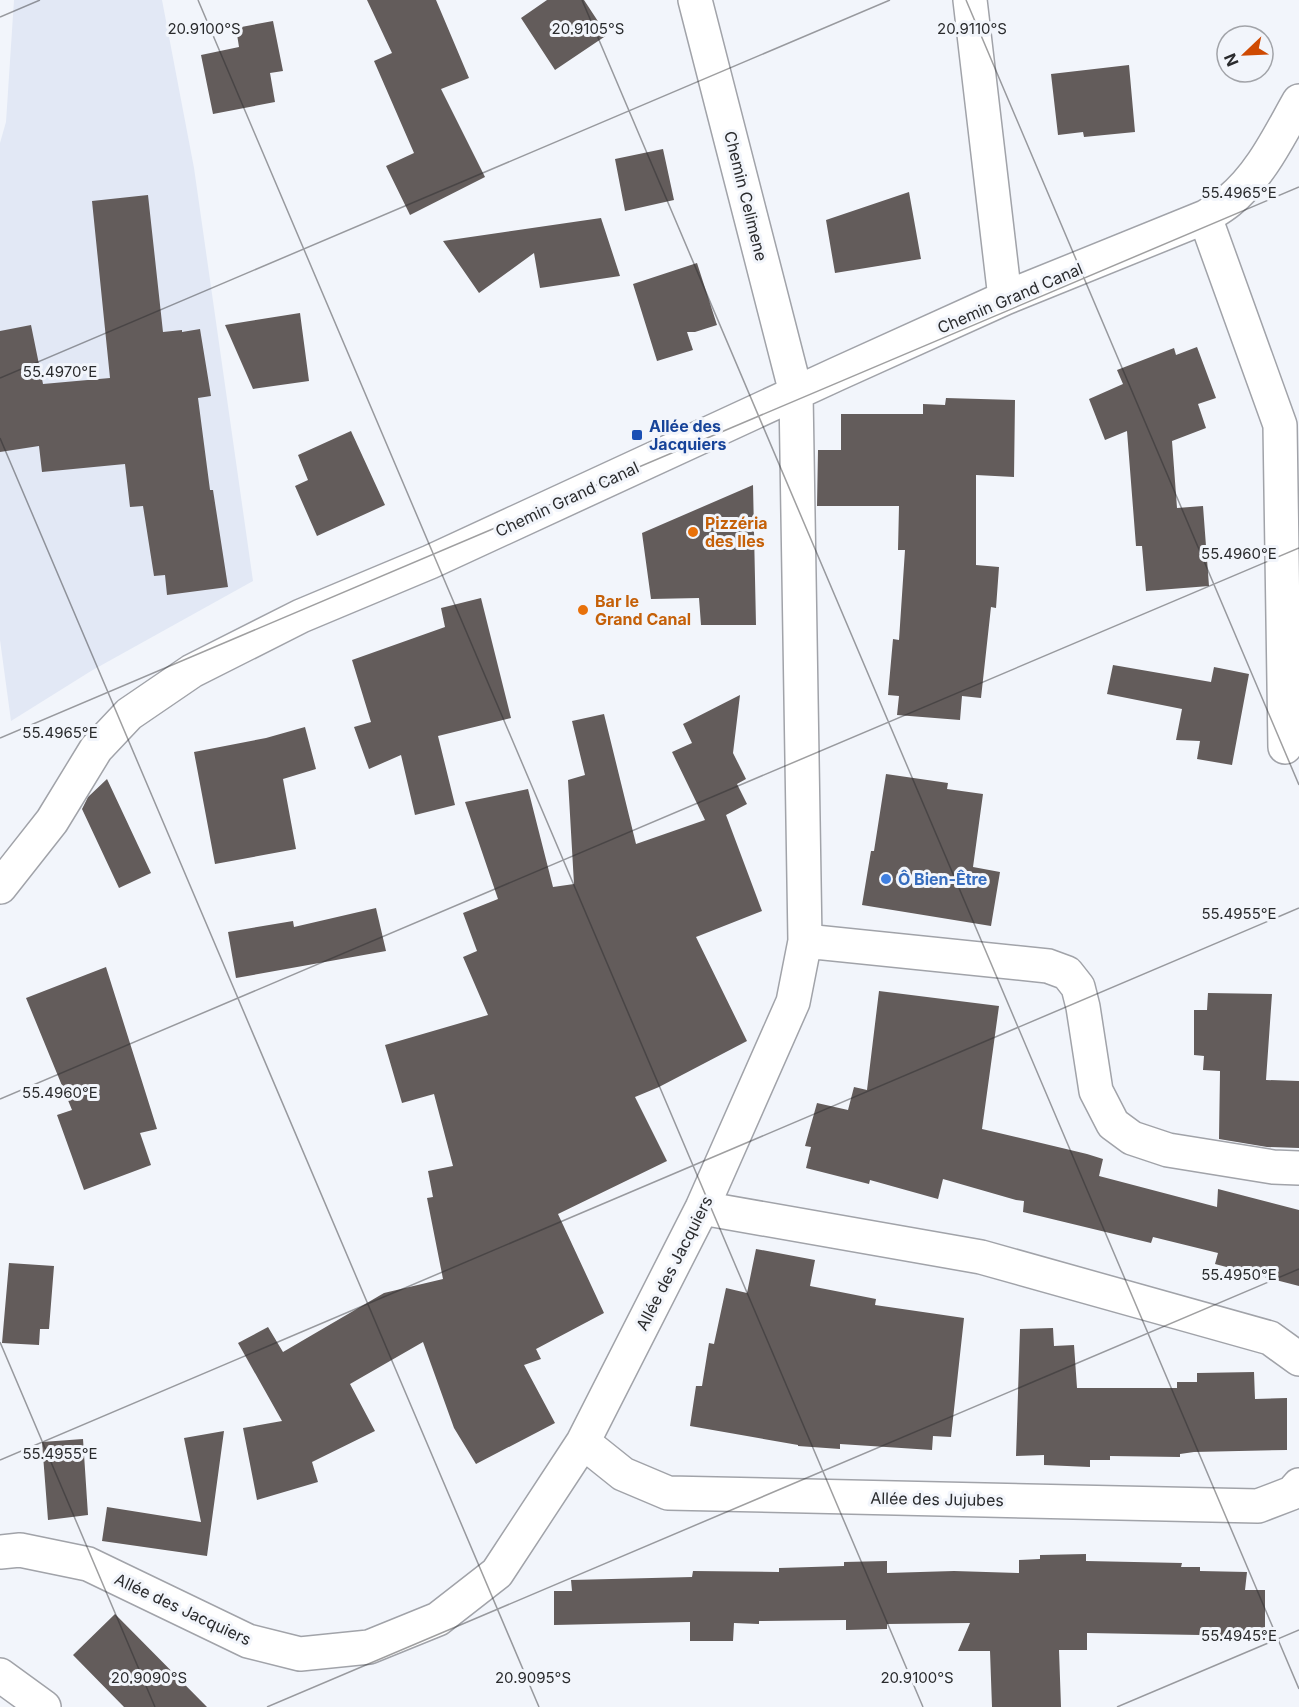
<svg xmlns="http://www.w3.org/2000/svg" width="1299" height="1707" viewBox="0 0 1299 1707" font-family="Inter,sans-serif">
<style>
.built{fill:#e2e8f5}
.building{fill:#635c5b}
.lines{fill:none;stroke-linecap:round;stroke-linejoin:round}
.minor-casing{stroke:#a1a3a9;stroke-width:36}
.minor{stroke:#fff;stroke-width:33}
.ticks{fill:none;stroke:#2a2b2d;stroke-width:1.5;stroke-opacity:0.45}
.transit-dot{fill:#1a4fb4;stroke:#f2f5fb;stroke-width:2}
.food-dot{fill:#e8710a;stroke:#f2f5fb;stroke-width:2}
.shop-dot{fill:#3f7fe0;stroke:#f2f5fb;stroke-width:2}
.labels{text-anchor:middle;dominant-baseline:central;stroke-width:6;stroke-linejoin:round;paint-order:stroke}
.street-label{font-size:16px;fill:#2a2b2d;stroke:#f2f5fb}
.transit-label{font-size:16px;font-weight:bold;fill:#164399;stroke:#f2f5fb;text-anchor:start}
.food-label{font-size:16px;font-weight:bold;fill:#c56008;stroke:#f2f5fb;text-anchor:start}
.shop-label{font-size:16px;font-weight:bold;fill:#366cbe;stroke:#f2f5fb;text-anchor:start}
.ticks-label{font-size:15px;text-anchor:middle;fill:#2a2b2d;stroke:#f2f5fb;stroke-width:6;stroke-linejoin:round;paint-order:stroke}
</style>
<rect width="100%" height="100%" fill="#f2f5fb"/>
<path class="built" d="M 14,0 L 162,0 L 194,168 L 253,581 L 91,671 L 11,721 L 0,640 L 0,143 L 6,122 Z"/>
<path class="building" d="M 367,0 L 436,0 L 469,78 L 441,89 L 485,177 L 410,215 L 386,166 L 414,153 L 374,61 L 392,53 Z
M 547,0 L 584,0 L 607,35 L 555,70 L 521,18 Z
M 273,21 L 283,71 L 270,73 L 275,102 L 213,114 L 201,55 L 239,47 L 236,28 Z
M 1129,65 L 1135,132 L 1084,137 L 1083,132 L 1058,135 L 1051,74 Z
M 663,149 L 674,200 L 625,211 L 615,159 Z
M 909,192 L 921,259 L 835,273 L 826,220 Z
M 148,195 L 163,332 L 182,330 L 182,332 L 200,329 L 211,396 L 198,398 L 210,490 L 213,490 L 228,587 L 167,595 L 165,575 L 154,576 L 143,506 L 130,507 L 125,464 L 42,472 L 39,446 L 0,452 L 0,331 L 31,325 L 43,384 L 110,378 L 92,201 Z
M 601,218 L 620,276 L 540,288 L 534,253 L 479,293 L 443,241 Z
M 697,263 L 717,325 L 695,332 L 687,332 L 693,350 L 657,361 L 633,284 Z
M 300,313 L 309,381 L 253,389 L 225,325 Z
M 1197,347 L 1216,398 L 1198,404 L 1206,428 L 1172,441 L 1177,508 L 1203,506 L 1209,586 L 1146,591 L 1142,546 L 1136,546 L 1127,431 L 1105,440 L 1089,399 L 1123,384 L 1117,370 L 1174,348 L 1176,355 Z
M 946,398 L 1015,400 L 1014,477 L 976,475 L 976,565 L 999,567 L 996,608 L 991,607 L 981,698 L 962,696 L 960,720 L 897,715 L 899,696 L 888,695 L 893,639 L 899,640 L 905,550 L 898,550 L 899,506 L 817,506 L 818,450 L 841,450 L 841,414 L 923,414 L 923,404 L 945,405 Z
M 351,431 L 385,505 L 317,536 L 295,486 L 308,480 L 298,455 Z
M 753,485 L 756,625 L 701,625 L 699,598 L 651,599 L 642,533 Z
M 481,598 L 511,718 L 438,736 L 455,805 L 415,815 L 401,755 L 369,769 L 354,727 L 371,722 L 352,660 L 445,627 L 441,608 Z
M 1113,665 L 1211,682 L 1214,667 L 1249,674 L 1232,765 L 1197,759 L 1200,741 L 1176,740 L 1182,709 L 1107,694 Z
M 740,695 L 733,753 L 746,779 L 737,784 L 747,804 L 726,815 L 762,911 L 696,937 L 747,1041 L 659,1087 L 635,1097 L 667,1161 L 558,1214 L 604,1313 L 536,1349 L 541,1359 L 524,1365 L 555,1423 L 476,1464 L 454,1428 L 423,1342 L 350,1384 L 375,1431 L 312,1462 L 318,1482 L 257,1500 L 243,1428 L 282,1421 L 238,1343 L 268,1327 L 283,1352 L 384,1293 L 443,1279 L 427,1198 L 433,1197 L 428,1171 L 453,1166 L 434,1094 L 402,1103 L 385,1045 L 488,1015 L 463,957 L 477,951 L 463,913 L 498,899 L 465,802 L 528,789 L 553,887 L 574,884 L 568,780 L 585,775 L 572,721 L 604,714 L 636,844 L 705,820 L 672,752 L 692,743 L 683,724 Z
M 305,727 L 316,769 L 283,779 L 296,849 L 215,864 L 194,752 L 266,738 Z
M 886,774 L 948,783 L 947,789 L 983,794 L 973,867 L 1000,872 L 991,926 L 862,905 L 871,851 L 874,851 Z
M 107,779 L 151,873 L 119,888 L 82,809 L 88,797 Z
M 376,908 L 386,951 L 236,978 L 228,932 L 293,921 L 294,927 Z
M 106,967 L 157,1129 L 140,1133 L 151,1165 L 84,1190 L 57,1115 L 72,1110 L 26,998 Z
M 879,991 L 999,1006 L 982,1129 L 1087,1154 L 1103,1159 L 1099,1176 L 1217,1207 L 1218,1189 L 1299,1210 L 1299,1286 L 1215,1264 L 1218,1253 L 1153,1237 L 1151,1243 L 1023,1212 L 1024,1201 L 1016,1200 L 943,1179 L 938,1199 L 870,1180 L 869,1184 L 806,1168 L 811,1147 L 805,1146 L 817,1103 L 848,1110 L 854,1087 L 867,1090 Z
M 1208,993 L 1272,994 L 1266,1080 L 1299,1081 L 1299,1148 L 1267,1147 L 1219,1139 L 1220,1071 L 1203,1070 L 1204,1056 L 1194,1055 L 1194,1010 L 1207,1010 Z
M 756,1249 L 815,1260 L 810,1286 L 876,1299 L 875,1305 L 964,1318 L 951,1437 L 933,1436 L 932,1450 L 840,1444 L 840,1449 L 798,1446 L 798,1445 L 690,1426 L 696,1386 L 702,1386 L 709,1343 L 714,1344 L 726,1288 L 747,1293 Z
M 9,1263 L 54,1266 L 49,1329 L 40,1329 L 39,1345 L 2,1343 Z
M 1053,1328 L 1054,1346 L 1074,1345 L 1077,1388 L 1177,1388 L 1177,1382 L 1197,1382 L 1197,1373 L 1254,1372 L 1255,1399 L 1287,1398 L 1287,1450 L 1194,1452 L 1180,1454 L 1180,1457 L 1110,1456 L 1110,1460 L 1090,1460 L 1090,1467 L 1044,1465 L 1044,1455 L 1016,1456 L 1020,1329 Z
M 224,1431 L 207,1556 L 102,1541 L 107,1507 L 201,1522 L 184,1438 Z
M 83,1439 L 88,1515 L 48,1520 L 42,1442 Z
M 1086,1554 L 1086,1561 L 1182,1563 L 1181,1567 L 1200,1567 L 1200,1571 L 1247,1572 L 1245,1590 L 1265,1590 L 1265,1640 L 1200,1640 L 1200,1635 L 1087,1633 L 1087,1650 L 1059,1650 L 1061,1707 L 992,1707 L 990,1651 L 958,1651 L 970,1623 L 887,1624 L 887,1629 L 846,1630 L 846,1620 L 759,1621 L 759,1624 L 734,1623 L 733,1641 L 690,1641 L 690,1622 L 554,1625 L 554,1591 L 572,1591 L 571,1580 L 692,1577 L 693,1571 L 779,1572 L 779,1568 L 844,1566 L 844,1562 L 887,1561 L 887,1573 L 954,1571 L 1019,1573 L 1019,1560 L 1040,1559 L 1040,1555 Z
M 115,1614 L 207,1707 L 124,1707 L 73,1655 Z"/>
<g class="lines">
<defs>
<path id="minor" d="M 970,0 L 1005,298
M 1205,217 L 1280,425 L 1285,747
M 0,887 L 52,821 L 96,749 L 129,714 L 192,671 L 301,616 L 430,562 L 837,374 L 1005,298 L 1205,217 C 1213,212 1222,207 1229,201 C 1261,175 1279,136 1299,101
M 805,941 L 1048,966 L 1067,973 L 1078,987 L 1083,1007 L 1096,1091 L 1113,1124 L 1132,1138 L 1168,1150 L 1273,1167 L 1299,1168
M 702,1208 L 981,1257 L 1270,1338 L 1299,1359
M 583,1442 L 623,1474 L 668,1493 L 1258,1506 L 1292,1493 L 1299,1485
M 0,1552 L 20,1550 L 88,1564 L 248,1641 L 300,1654 L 369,1647 L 438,1619 L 497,1573 L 583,1442 L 702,1208 L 793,1002 L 805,941 L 796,393 L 695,0
M 0,1675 L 44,1707"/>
</defs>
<use href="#minor" class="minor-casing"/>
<use href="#minor" class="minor"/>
</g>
<path class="ticks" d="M 198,0 L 923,1707M 582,0 L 1299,1689M 966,0 L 1299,785M 0,17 L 40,0M 0,378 L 890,0M 0,438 L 539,1707M 0,738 L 1299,187M 0,1099 L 1299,548M 0,1342 L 155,1707M 0,1460 L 1299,908M 267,1707 L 1299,1269M 1117,1707 L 1299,1630"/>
<rect class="transit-dot" x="631" y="429" width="12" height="12" rx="3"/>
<g class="food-dot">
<circle cx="693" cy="532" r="6"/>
<circle cx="583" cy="610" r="6"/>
</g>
<circle class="shop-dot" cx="886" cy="879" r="6"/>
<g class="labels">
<g class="street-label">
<text transform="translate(746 196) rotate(76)">Chemin Celimene</text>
<text transform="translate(1010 298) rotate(-23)">Chemin Grand Canal</text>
<text transform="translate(567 499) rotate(-25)">Chemin Grand Canal</text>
<text transform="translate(674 1263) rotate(-63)">Allée des Jacquiers</text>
<text transform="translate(937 1499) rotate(1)">Allée des Jujubes</text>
<text transform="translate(183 1609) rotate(25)">Allée des Jacquiers</text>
</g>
<g class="transit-label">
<text x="649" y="426">Allée des<tspan x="649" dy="18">Jacquiers</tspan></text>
</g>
<g class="food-label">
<text x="705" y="523">Pizzéria<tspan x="705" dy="18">des Iles</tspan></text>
<text x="595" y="601">Bar le<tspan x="595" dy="18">Grand Canal</tspan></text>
</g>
<g class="shop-label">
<text x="898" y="879">Ô Bien-Être</text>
</g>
</g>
<g class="ticks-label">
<text x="204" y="34">20.9100°S</text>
<text x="588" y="34">20.9105°S</text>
<text x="972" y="34">20.9110°S</text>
<text x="1239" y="198">55.4965°E</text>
<text x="60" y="377">55.4970°E</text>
<text x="1239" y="559">55.4960°E</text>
<text x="60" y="738">55.4965°E</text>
<text x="1239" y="919">55.4955°E</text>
<text x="60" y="1098">55.4960°E</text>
<text x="1239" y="1280">55.4950°E</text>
<text x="60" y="1459">55.4955°E</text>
<text x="1239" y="1641">55.4945°E</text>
<text x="149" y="1683">20.9090°S</text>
<text x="533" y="1683">20.9095°S</text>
<text x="917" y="1683">20.9100°S</text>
</g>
<g transform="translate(1245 54) rotate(247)"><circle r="28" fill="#f2f5fb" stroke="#a2a4a9" stroke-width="1.5"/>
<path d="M0-4.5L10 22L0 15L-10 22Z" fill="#cf4a02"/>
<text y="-9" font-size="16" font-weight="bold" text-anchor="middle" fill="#2a2b2d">N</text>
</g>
</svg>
